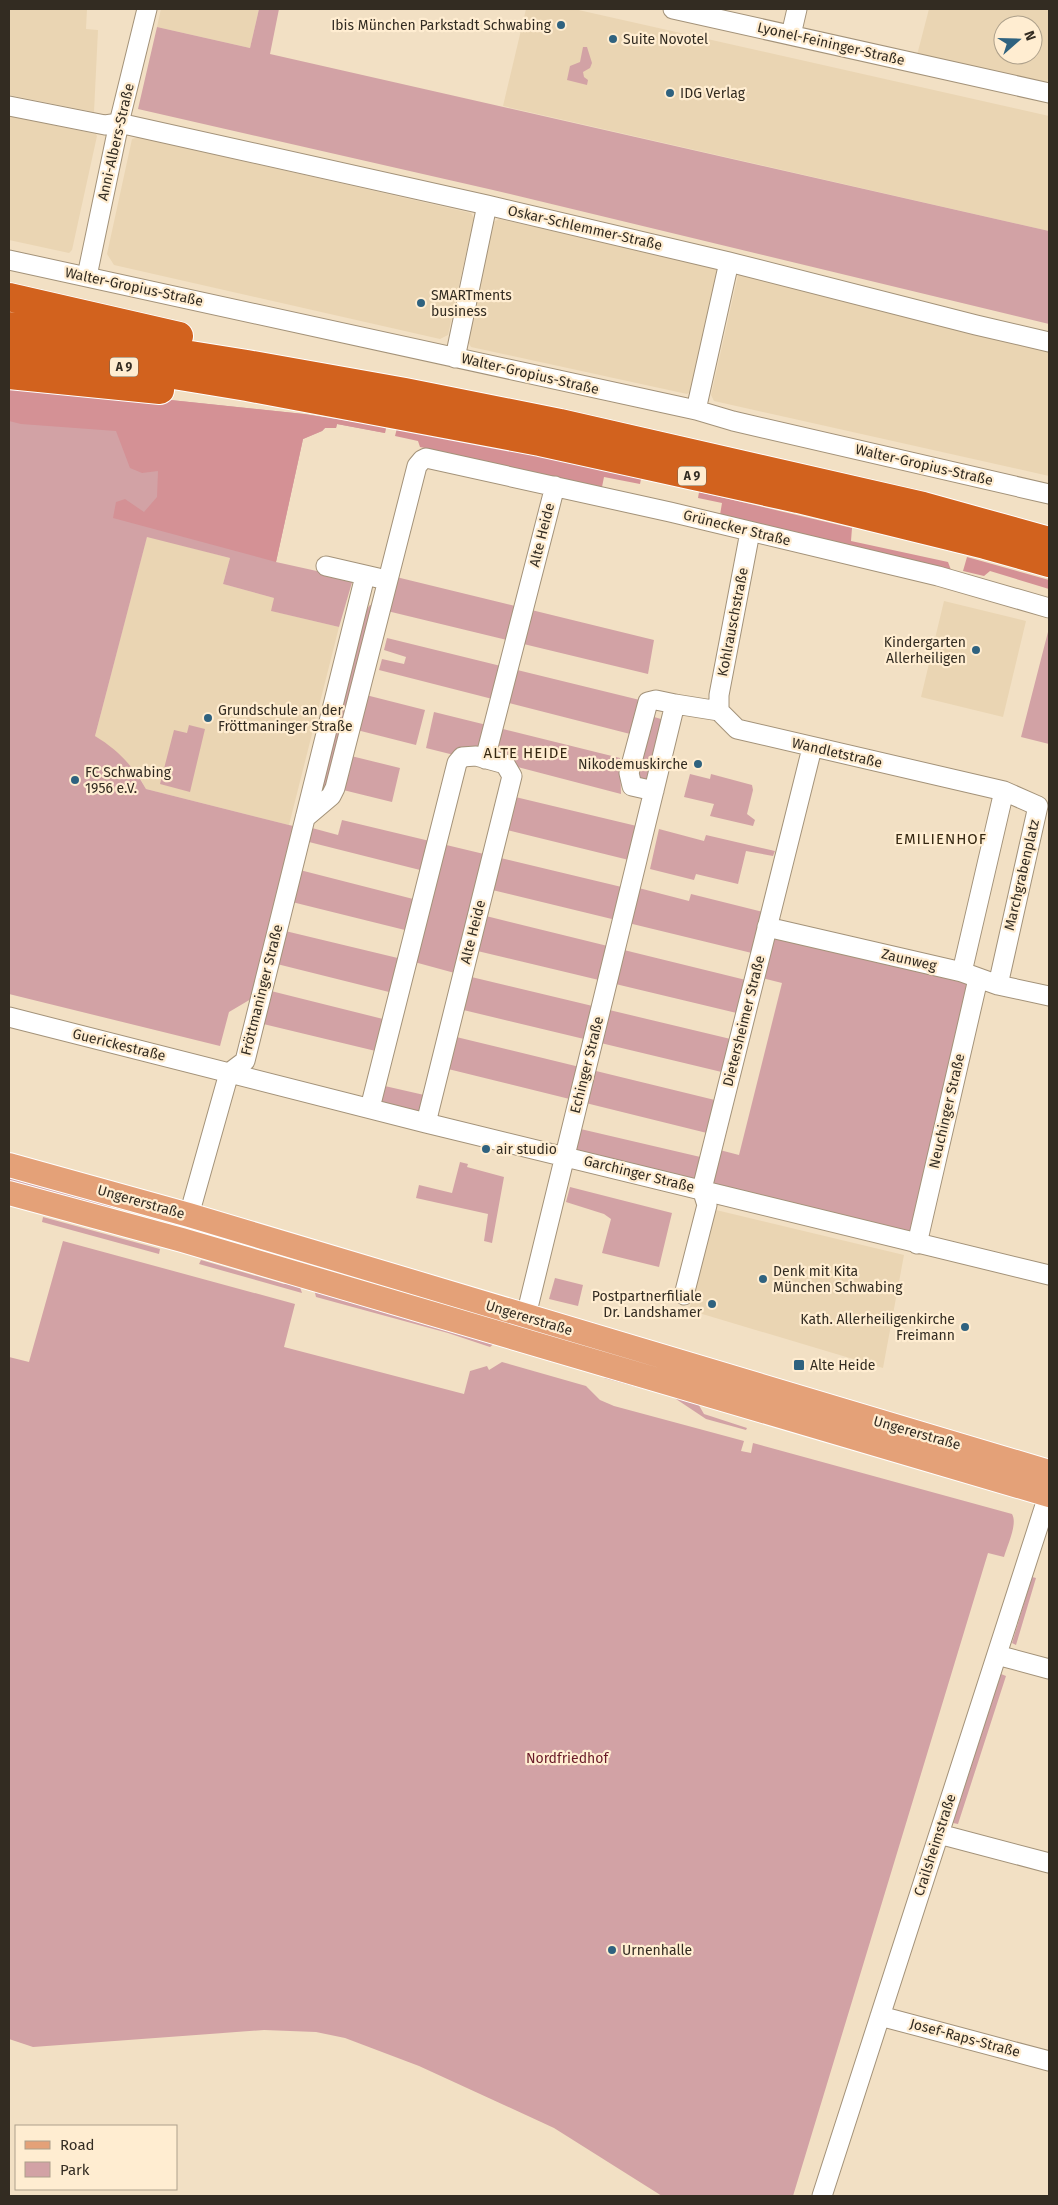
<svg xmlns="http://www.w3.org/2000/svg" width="1058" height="2205" viewBox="0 0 1058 2205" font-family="'Fira Sans',sans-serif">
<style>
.built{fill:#ead5b3;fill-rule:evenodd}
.green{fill:#d2a2a5}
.forest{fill:#d49195}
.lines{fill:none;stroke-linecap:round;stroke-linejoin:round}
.minor-casing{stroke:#a39279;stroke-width:21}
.major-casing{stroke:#fff;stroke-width:26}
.highway-casing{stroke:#fff;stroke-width:30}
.minor{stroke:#fff;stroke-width:19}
.major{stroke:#e4a178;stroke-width:24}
.highway{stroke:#d2621e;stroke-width:28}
.poi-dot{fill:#2f627f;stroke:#ffedd1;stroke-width:2}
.labels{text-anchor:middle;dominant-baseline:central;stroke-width:4.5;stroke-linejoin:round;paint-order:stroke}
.shield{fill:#ffedd1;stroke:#706656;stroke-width:1}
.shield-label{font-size:12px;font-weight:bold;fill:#332c22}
.poi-label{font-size:14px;fill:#332c22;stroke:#ffedd1;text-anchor:start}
.street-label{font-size:14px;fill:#332c22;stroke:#ffedd1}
.park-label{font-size:14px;fill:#681826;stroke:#ffedd1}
.neighbourhood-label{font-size:15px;letter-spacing:1px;fill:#362812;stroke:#ffedd1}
</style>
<rect width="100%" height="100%" fill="#f2e0c4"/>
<path class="built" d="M 9,9 L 87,9 L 86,29 L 98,30 L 94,112 L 9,95 Z
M 161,9 L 259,9 L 250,48 L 157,27 Z
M 526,9 L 574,9 L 1049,116 L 1049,231 L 503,106 Z
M 929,9 L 1049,9 L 1049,75 L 1046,86 L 916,59 ZM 1003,25 L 1033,25 L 1033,55 L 1003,55 Z
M 9,116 L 96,134 L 97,136 L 72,250 L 69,253 L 9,240 Z
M 138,137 L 471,213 L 474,218 L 448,335 L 440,339 L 114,265 L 107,254 L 132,139 Z
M 499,219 L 715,267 L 718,272 L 691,392 L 687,394 L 471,347 L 467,340 L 493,222 Z
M 743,273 L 1049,343 L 1049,476 L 714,401 L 711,395 L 738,275 Z
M 147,536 L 230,558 L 223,584 L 274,598 L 272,611 L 339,627 L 289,825 L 146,789 L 136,771 L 95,736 Z
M 944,601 L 1026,621 L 1003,717 L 921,697 Z
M 716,1210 L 904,1255 L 883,1368 L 689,1310 Z"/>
<path class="green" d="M 259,9 L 279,9 L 270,54 L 1049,231 L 1049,324 L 493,190 L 138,109 L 157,27 L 250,48 Z
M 583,47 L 587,47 L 592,63 L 590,68 L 583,72 L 584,77 L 588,80 L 587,85 L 567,80 L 570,66 L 580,62 Z
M 9,383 L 304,414 L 386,427 L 385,433 L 337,424 L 336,428 L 325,428 L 322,431 L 303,439 L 276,562 L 353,579 L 339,627 L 271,611 L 274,598 L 223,584 L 230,558 L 147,537 L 95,736 C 118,750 133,766 146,789 L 293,826 L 251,999 L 229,1012 L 220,1046 L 9,994 Z
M 388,575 L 654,640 L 648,674 L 379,609 Z
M 370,605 L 375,606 L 330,790 L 320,788 L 361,618 Z
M 1049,628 L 1049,744 L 1021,737 Z
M 387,638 L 648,702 L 644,714 L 671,722 L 654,791 L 632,786 L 638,736 L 379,670 L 382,659 L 404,664 L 406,657 L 384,650 Z
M 358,693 L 425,710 L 416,745 L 349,728 Z
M 434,712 L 620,758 L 621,794 L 476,756 L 462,757 L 426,748 Z
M 189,725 L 205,729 L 190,792 L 160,784 L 174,730 L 187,733 Z
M 343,754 L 400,768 L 392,802 L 335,788 Z
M 690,774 L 710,779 L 711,774 L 752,785 L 753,790 L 747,814 L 755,820 L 753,826 L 710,816 L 714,804 L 684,797 Z
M 507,795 L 645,828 L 637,862 L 499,828 Z
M 342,820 L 630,889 L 631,886 L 689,901 L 691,894 L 771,914 L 767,927 L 968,983 L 909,1238 L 565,1156 L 572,1127 L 709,1159 L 712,1148 L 739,1155 L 782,983 L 758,977 L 760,955 L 484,888 L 478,914 L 754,982 L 745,1015 L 469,949 L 463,975 L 739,1041 L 730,1074 L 455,1008 L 462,975 L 407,960 L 397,994 L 269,962 L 277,929 L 406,960 L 413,932 L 284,900 L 292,868 L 421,901 L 428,872 L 309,842 L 312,828 L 338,835 Z
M 659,829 L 704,841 L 706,835 L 775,851 L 773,856 L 746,851 L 738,884 L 696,874 L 694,880 L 650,869 Z
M 263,989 L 391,1021 L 384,1053 L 255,1022 Z
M 448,1035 L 723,1102 L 715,1135 L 440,1067 Z
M 376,1084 L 433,1097 L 426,1123 L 370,1108 Z
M 460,1162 L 468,1164 L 467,1167 L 504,1177 L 492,1243 L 484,1241 L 488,1214 L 416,1198 L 419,1185 L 452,1193 Z
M 9,1175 L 172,1222 L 112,1207 L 101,1209 L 9,1184 Z
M 570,1187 L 672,1213 L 659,1267 L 602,1253 L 611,1219 L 604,1214 L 566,1202 Z
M 43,1217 L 160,1249 L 159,1254 L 42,1222 Z
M 210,1230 L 450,1304 L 438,1306 L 207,1239 Z
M 63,1241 L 295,1304 L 284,1347 L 464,1394 L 470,1371 L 487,1366 L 489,1370 L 502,1362 L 586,1386 L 600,1400 L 614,1406 L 744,1441 L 741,1451 L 751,1453 L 753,1443 L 1012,1514 C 1018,1524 1007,1546 1004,1557 L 988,1553 L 793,2196 L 662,2196 L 554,2128 L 419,2066 L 345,2038 L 316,2032 L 264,2030 L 33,2047 L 9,2039 L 9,1357 L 29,1362 Z
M 201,1260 L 284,1284 L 290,1282 L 300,1287 L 302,1293 L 199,1264 Z
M 555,1278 L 583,1285 L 578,1306 L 549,1299 Z
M 314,1289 L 496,1342 L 490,1347 L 448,1333 L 316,1297 Z
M 606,1375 L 697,1402 L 704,1414 L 747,1428 L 746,1430 L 706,1419 L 673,1397 L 604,1378 Z
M 1032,1577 L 1036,1578 L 1016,1645 L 1012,1643 Z
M 1001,1674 L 1006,1676 L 958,1824 L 953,1823 Z"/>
<path class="forest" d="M 9,383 L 304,414 L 386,427 L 385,433 L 337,424 L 336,428 L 325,428 L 322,431 L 303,439 L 276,562 L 113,518 L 116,502 L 125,499 L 144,512 L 157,497 L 158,471 L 142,473 L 130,468 L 116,431 L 21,424 L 9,421 Z
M 397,428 L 553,459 L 641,479 L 640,484 L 604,477 L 602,487 L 420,447 L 418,441 L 395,436 Z
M 699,492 L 852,528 L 851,541 L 948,562 L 951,570 L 720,515 L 722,503 L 698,498 Z
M 967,557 L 1049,580 L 1049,589 L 990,571 L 984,576 L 963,571 Z"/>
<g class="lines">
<defs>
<path id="minor" d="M 673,9 L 1049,93
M 791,35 L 797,9
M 9,106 L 105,125 L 119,123 L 487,205 L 729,262 L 976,325 L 1049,342
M 9,260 L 696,410 L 733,421 L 1049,494
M 87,276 L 119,123 L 147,9
M 455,358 L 487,205
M 696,410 L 729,262
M 326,566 L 378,578
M 675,704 L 719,711 L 737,729 L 1004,791 L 1038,806 L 998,985
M 719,711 L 719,695 L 750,532
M 485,759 L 555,486
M 305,818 L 331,796 L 335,788 L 417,466 L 422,460 L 426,458 L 670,512 L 938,576 L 1049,608
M 767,927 L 962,972 L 998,985 L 1049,996
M 962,972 L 1004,791
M 9,1017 L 426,1123 L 1049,1275
M 370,1108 L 457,763 L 462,757 L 476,756 L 505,764 L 512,776 L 426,1123
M 182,1240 L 229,1073 L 245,1061 L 365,576
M 917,1244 L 978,979
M 684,1295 L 707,1205 L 702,1189 L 812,748
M 523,1328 L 675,704 L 656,700 L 648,702 L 629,773 L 632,786 L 654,791
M 997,1655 L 1049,1669
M 939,1834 L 1049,1863
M 880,2016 L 1049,2061
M 822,2196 L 1049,1493"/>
<path id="major" d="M 9,1165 L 189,1215 L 1049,1472
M 9,1193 L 182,1240 L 1049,1495"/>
<path id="highway" d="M 9,297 L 179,336
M 9,326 L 247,364 L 405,392 L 560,423 L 923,506 L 1049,541
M 9,348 L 247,387 L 540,442 L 798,499 L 985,545 L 1049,563
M 9,375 L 160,390"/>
</defs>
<use href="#minor" class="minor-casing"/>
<use href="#major" class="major-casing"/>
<use href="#highway" class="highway-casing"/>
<use href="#minor" class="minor"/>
<use href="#major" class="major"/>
<use href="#highway" class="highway"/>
</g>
<g class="poi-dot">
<circle cx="561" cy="25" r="5"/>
<circle cx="613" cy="39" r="5"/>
<circle cx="670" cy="93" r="5"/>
<circle cx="421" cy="303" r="5"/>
<circle cx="976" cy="650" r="5"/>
<circle cx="208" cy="718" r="5"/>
<circle cx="698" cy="764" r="5"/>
<circle cx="75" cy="780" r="5"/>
<circle cx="486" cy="1149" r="5"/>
<circle cx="763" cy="1279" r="5"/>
<circle cx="712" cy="1304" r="5"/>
<circle cx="965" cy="1327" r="5"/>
<rect x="793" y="1359" width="12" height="12" rx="2.5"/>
<circle cx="612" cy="1950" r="5"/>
</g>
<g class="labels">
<g class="shield">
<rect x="110" y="357.5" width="28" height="19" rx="4"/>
<rect x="678" y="466.5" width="28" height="19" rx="4"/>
</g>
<g class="shield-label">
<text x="124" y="367">A 9</text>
<text x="692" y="476">A 9</text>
</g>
<g class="poi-label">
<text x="551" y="25" text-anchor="end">Ibis München Parkstadt Schwabing</text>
<text x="623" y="39">Suite Novotel</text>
<text x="680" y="93">IDG Verlag</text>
<text x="431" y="295">SMARTments<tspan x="431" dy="16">business</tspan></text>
<text x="966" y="642" text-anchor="end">Kindergarten<tspan x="966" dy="16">Allerheiligen</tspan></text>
<text x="218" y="710">Grundschule an der<tspan x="218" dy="16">Fröttmaninger Straße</tspan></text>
<text x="688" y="764" text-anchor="end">Nikodemuskirche</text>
<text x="85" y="772">FC Schwabing<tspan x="85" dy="16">1956 e.V.</tspan></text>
<text x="496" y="1149">air studio</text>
<text x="773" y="1271">Denk mit Kita<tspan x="773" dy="16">München Schwabing</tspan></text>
<text x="702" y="1296" text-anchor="end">Postpartnerfiliale<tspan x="702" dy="16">Dr. Landshamer</tspan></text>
<text x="955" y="1319" text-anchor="end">Kath. Allerheiligenkirche<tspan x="955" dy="16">Freimann</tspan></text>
<text x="810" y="1365">Alte Heide</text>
<text x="622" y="1950">Urnenhalle</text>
</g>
<g class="street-label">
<text transform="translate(831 44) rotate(13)">Lyonel-Feininger-Straße</text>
<text transform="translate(116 142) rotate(-77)">Anni-Albers-Straße</text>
<text transform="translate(585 228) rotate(13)">Oskar-Schlemmer-Straße</text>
<text transform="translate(134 287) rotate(12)">Walter-Gropius-Straße</text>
<text transform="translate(530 374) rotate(13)">Walter-Gropius-Straße</text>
<text transform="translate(924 465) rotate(13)">Walter-Gropius-Straße</text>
<text transform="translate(737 528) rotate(14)">Grünecker Straße</text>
<text transform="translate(542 535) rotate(-76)">Alte Heide</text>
<text transform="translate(733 622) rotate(-79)">Kohlrauschstraße</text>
<text transform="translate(837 753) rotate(13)">Wandletstraße</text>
<text transform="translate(1022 875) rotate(-77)">Marchgrabenplatz</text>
<text transform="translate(473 932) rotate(-76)">Alte Heide</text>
<text transform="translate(909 960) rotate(13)">Zaunweg</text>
<text transform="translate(262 990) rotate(-76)">Fröttmaninger Straße</text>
<text transform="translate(744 1021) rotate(-76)">Dietersheimer Straße</text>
<text transform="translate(119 1045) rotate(14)">Guerickestraße</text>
<text transform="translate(587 1065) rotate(-76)">Echinger Straße</text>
<text transform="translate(947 1111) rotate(-77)">Neuchinger Straße</text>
<text transform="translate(639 1174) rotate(14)">Garchinger Straße</text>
<text transform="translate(141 1202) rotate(16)">Ungererstraße</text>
<text transform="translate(529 1318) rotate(17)">Ungererstraße</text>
<text transform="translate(917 1433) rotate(16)">Ungererstraße</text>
<text transform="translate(935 1845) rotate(-72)">Crailsheimstraße</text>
<text transform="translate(965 2038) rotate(15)">Josef-Raps-Straße</text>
</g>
<g class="park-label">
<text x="567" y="1758">Nordfriedhof</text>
</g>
<g class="neighbourhood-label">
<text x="526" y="753">ALTE HEIDE</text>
<text x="941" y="839">EMILIENHOF</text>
</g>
</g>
<rect width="1058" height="2205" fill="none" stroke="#332c22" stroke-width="20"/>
<rect x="15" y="2125" width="162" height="65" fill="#ffedd1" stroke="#ada08b"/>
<rect x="25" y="2141" width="25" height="8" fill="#e4a178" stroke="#ada08b"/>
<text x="60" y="2150" font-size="15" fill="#332c22">Road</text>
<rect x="25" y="2162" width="25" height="15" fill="#d2a2a5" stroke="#ada08b"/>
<text x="60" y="2175" font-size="15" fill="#332c22">Park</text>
<g transform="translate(1018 40) rotate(70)"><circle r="24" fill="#ffedd1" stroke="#ada08b"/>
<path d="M0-4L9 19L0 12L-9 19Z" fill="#2f627f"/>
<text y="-8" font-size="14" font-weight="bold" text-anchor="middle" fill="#332c22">N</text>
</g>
</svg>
